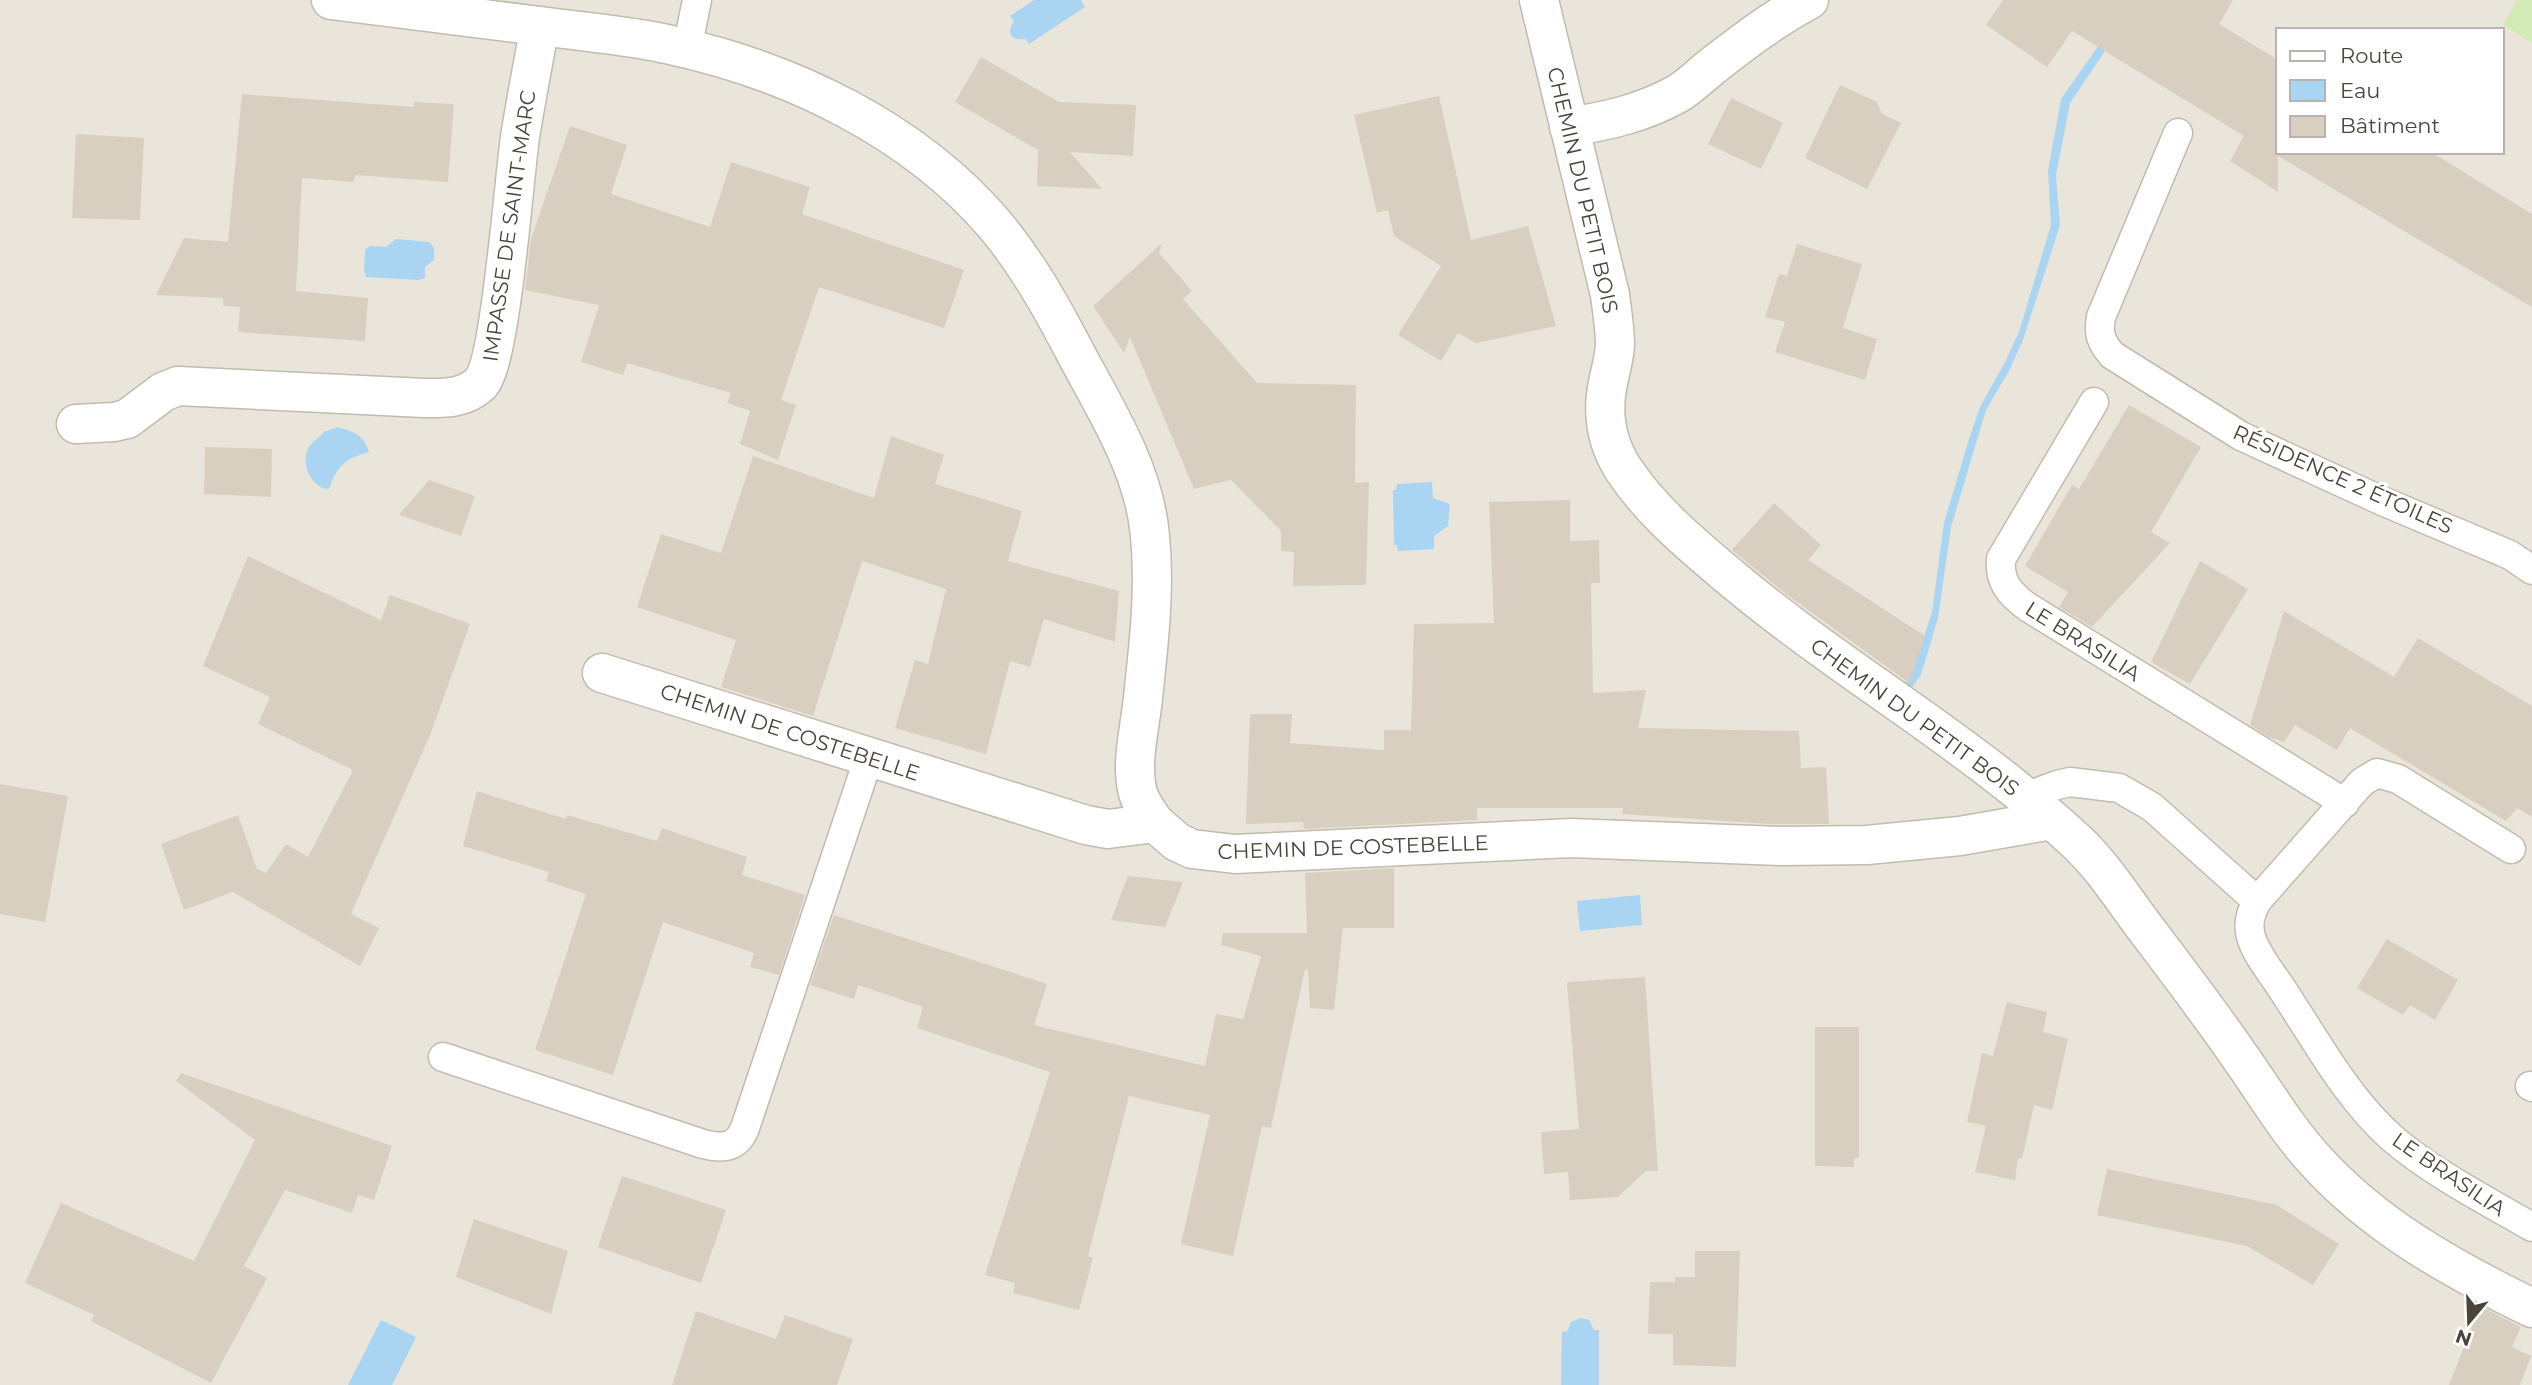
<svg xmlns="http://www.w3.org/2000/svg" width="2532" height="1385" viewBox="0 0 2532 1385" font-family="Montserrat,sans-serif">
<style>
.residential{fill:#eae5da;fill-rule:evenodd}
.green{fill:#d2eab5}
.water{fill:#a9d4f2}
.building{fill:#d8cfc1}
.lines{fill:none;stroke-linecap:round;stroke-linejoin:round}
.lane-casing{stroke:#c2bbae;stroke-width:31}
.street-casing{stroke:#c2bbae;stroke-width:41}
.lane{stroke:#fff;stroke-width:28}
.street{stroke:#fff;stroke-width:38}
.labels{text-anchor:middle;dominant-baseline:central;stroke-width:6;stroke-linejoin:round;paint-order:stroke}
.street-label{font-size:21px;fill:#4b4439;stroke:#fff}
</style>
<rect width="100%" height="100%" fill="#f6f3ec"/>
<path class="residential" d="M 0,0 L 2532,0 L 2532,1385 L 0,1385 ZM 2278,30 L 2502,30 L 2502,152 L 2278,152 Z"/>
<path class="green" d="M 2517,0 L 2532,0 L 2532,43 L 2503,25 Z"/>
<path class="water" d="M 1034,0 L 1081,0 L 1085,7 L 1029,44 L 1026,39 C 1017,40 1010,39 1010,29 L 1014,21 L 1010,16 Z
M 2099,45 L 2105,51 L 2070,103 L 2056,175 L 2060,225 L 2023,340 L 2009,371 L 1986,410 L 1951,527 L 1938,618 L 1921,675 L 1909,691 L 1903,686 L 1912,673 L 1932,612 L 1944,523 L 1968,442 L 1980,407 L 2004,364 L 2019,332 L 2051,225 L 2048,171 L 2061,99 Z
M 396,239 L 429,242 L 434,248 L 434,260 L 425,267 L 425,278 L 419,280 L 366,277 L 364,270 L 365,250 L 370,246 L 386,247 Z
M 337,427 C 353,431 364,435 369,452 C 344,459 338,465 329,489 C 312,489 300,464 308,449 C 311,442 319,438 324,432 Z
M 1432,482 L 1433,498 L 1450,504 L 1448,526 L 1434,536 L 1434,549 L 1398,551 L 1397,545 L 1394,545 L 1393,490 L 1396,490 L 1397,484 Z
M 1640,895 L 1642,925 L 1580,931 L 1577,901 Z
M 1581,1318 L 1589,1320 L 1594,1330 L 1599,1330 L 1599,1385 L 1561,1385 L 1562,1332 L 1568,1331 L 1571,1322 Z
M 381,1320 L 416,1337 L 392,1385 L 348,1385 Z"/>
<path class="building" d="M 2003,0 L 2233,0 L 2219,24 L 2278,60 L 2278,152 L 2431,152 L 2532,214 L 2532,307 L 2278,156 L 2278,192 L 2230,161 L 2244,136 L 2072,31 L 2047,67 L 1986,25 Z
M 981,57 L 1059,102 L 1136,105 L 1133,156 L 1070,152 L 1102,189 L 1037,186 L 1038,150 L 955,102 Z
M 1840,85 L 1877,102 L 1882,114 L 1901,123 L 1867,189 L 1805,158 Z
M 242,94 L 414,107 L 414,102 L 454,104 L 448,182 L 355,175 L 354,182 L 302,178 L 296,291 L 368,298 L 365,341 L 238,332 L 240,307 L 223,306 L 223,298 L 156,295 L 184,238 L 228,242 Z
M 1439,96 L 1471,240 L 1528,226 L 1556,326 L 1476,343 L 1458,333 L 1441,361 L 1398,335 L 1441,266 L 1394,236 L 1388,210 L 1377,213 L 1354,115 Z
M 1731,98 L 1783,123 L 1761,169 L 1708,144 Z
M 570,126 L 627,145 L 611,194 L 710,227 L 731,162 L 810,187 L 802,214 L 964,270 L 944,328 L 819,287 L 781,400 L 796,405 L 778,460 L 740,444 L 750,411 L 727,403 L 731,393 L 627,363 L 623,375 L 581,362 L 599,305 L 525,290 L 531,239 Z
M 76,134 L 144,138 L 140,220 L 72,218 Z
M 1162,243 L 1159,253 L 1192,291 L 1183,299 L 1257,383 L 1356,385 L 1355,483 L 1369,482 L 1366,585 L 1293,586 L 1294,552 L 1281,551 L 1281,531 L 1231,480 L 1194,489 L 1130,337 L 1124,353 L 1093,306 Z
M 1797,244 L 1862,264 L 1843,328 L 1877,339 L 1865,380 L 1775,352 L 1785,322 L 1765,317 L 1779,274 L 1787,276 Z
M 2129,405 L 2201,447 L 2151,532 L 2170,543 L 2092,627 L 2059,607 L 2068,592 L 2025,566 L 2072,485 L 2079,489 Z
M 891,436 L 944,455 L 935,484 L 1022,511 L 1008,561 L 1119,591 L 1115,642 L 1044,619 L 1030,667 L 1010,661 L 986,754 L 895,728 L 915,660 L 928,664 L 946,589 L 862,561 L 813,716 L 721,687 L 736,640 L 637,607 L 661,534 L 721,553 L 753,456 L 874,498 Z
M 205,447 L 272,449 L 271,497 L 204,494 Z
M 429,480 L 475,496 L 461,536 L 399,515 Z
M 1570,500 L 1570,541 L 1599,540 L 1600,583 L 1591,583 L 1593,693 L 1646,690 L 1638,728 L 1799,731 L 1801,768 L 1826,767 L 1829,824 L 1769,824 L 1622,814 L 1623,808 L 1477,808 L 1477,820 L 1304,829 L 1303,822 L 1246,824 L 1250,714 L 1292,714 L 1290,743 L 1384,750 L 1384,730 L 1411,730 L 1414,624 L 1494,623 L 1489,502 Z
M 1774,503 L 1821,545 L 1808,560 L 1925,636 L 1909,683 L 1786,594 L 1732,550 Z
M 248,556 L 381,620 L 390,595 L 470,624 L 430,735 L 351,914 L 379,928 L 360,966 L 233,892 L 184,910 L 161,844 L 238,815 L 257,869 L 266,873 L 286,844 L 308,857 L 353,770 L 258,724 L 270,697 L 203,666 Z
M 2200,561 L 2248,589 L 2190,684 L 2151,662 Z
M 2284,611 L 2394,677 L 2418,638 L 2532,706 L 2532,817 L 2517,808 L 2506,821 L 2350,728 L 2337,750 L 2295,725 L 2284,742 L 2271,738 L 2250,725 Z
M 0,784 L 68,796 L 45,922 L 0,914 Z
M 477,791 L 566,819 L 567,815 L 657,841 L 662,828 L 747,857 L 742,875 L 805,895 L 779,975 L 750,967 L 754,953 L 663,922 L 613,1075 L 535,1050 L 586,894 L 546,881 L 549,872 L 463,846 Z
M 1394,868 L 1394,928 L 1343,928 L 1334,1010 L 1310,1008 L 1308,970 L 1305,969 L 1271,1128 L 1262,1126 L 1233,1256 L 1181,1244 L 1210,1115 L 1129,1096 L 1088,1256 L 1093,1258 L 1079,1310 L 1013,1293 L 1015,1283 L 985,1275 L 1050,1072 L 917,1028 L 923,1007 L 858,985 L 854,999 L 810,985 L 834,915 L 1047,984 L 1034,1025 L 1205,1066 L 1216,1014 L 1243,1019 L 1261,956 L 1221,945 L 1223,933 L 1307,933 L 1305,873 Z
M 1128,876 L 1183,882 L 1165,927 L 1111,920 Z
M 2387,939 L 2458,980 L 2435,1020 L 2410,1005 L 2403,1015 L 2357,988 Z
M 1645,977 L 1658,1171 L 1646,1171 L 1618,1197 L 1570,1200 L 1568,1172 L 1544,1174 L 1541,1132 L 1579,1129 L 1567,982 Z
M 2007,1002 L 2047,1012 L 2043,1032 L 2068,1039 L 2052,1110 L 2034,1105 L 2022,1159 L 2018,1158 L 2015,1180 L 1975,1172 L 1986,1126 L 1967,1122 L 1982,1053 L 1993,1056 Z
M 1815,1027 L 1859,1027 L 1859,1157 L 1854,1159 L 1854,1167 L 1815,1166 Z
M 181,1073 L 392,1146 L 374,1200 L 358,1195 L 352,1213 L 285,1190 L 244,1266 L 267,1278 L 211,1383 L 91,1321 L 94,1315 L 25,1283 L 61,1203 L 194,1261 L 255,1140 L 176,1081 Z
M 2107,1169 L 2277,1205 L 2339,1244 L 2313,1285 L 2247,1246 L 2097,1215 Z
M 622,1176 L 726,1210 L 701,1283 L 598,1247 Z
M 474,1219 L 568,1251 L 551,1314 L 456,1277 Z
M 1695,1251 L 1740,1251 L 1736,1367 L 1673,1365 L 1673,1334 L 1648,1334 L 1650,1282 L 1675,1282 L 1675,1277 L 1695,1277 Z
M 2480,1306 L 2521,1327 L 2512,1347 L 2531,1356 L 2520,1385 L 2449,1385 Z
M 696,1311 L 776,1339 L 785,1315 L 853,1339 L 837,1385 L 672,1385 Z"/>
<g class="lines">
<defs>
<path id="lane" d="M 687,49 L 697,0
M 2178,133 L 2101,317 C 2098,334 2101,342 2112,355 L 2241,436 L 2380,500 L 2510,555 L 2532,570
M 2094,402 L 2001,559 C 1999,581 2009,593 2026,606 L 2345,803
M 2025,797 L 2057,785 L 2070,782 L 2119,788 L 2152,807 L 2257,901
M 2511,849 L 2398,779 L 2377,773 L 2362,782 L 2257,901 C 2252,911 2248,920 2250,932 C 2252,950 2274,976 2284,992 C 2317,1042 2347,1098 2392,1138 C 2431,1172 2487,1201 2532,1227
M 443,1057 L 703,1144 C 723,1149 737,1148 745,1128 L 869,757
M 2530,1086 L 2532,1087"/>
<path id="street" d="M 331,0 C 406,9 481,18 556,28 C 594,33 633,36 671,45 C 791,71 914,130 995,225 C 1027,263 1052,308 1075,352 C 1104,407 1141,464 1149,527 C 1156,584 1149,642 1143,698 C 1140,728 1130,764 1138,793 C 1141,804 1149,814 1155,823
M 1539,0 L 1610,295 C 1612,311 1615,329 1615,345 C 1614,362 1608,378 1606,395 C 1603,421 1609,447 1624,470 C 1651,511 1692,545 1730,577 C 1842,671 1970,742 2078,843 C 2102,866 2120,894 2140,921 C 2173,965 2207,1009 2238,1054 C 2263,1089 2285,1127 2314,1159 C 2374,1226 2452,1269 2532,1308
M 1569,127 C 1607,121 1643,113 1677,94 C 1691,86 1703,73 1715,64 C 1746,40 1775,18 1809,0
M 76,424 L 114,422 L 127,419 L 163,392 L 178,386 L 424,398 C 444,398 464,399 480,384 C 501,363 514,178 520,137 C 526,100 533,63 540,26
M 602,673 L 1086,825 L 1108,829 L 1155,823 L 1177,842 L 1192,849 L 1235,854 L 1571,838 L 1782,846 L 1867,845 L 1960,836 L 2052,820"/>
</defs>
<use href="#lane" class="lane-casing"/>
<use href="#street" class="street-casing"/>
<use href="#lane" class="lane"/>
<use href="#street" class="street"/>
</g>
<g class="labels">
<g class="street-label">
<text transform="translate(1583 190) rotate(77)">CHEMIN DU PETIT BOIS</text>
<text transform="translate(509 226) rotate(-82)">IMPASSE DE SAINT-MARC</text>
<text transform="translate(2343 479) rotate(24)">RÉSIDENCE 2 ÉTOILES</text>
<text transform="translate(2083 641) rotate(32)">LE BRASILIA</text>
<text transform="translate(1915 717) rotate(36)">CHEMIN DU PETIT BOIS</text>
<text transform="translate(790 732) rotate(18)">CHEMIN DE COSTEBELLE</text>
<text transform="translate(1353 847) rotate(-2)">CHEMIN DE COSTEBELLE</text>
<text transform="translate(2449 1174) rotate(34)">LE BRASILIA</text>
</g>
</g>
<rect x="2276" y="28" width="228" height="126" fill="#ffffff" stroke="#b7b4b0" stroke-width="2"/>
<rect x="2290" y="51" width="35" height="10" fill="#ffffff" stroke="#b7b4b0" stroke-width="2"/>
<text x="2340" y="63" font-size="21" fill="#4b4439">Route</text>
<rect x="2290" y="80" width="35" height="21" fill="#a9d4f2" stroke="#b7b4b0" stroke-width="2"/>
<text x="2340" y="98" font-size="21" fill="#4b4439">Eau</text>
<rect x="2290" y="116" width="35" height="21" fill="#d8cfc1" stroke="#b7b4b0" stroke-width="2"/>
<text x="2340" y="133" font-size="21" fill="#4b4439">Bâtiment</text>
<g transform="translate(2469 1322) rotate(199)" stroke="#ffffff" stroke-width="5" paint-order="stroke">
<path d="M0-5L12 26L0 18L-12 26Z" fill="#4b4439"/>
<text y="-10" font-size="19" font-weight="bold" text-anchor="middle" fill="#4b4439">N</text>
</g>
</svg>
